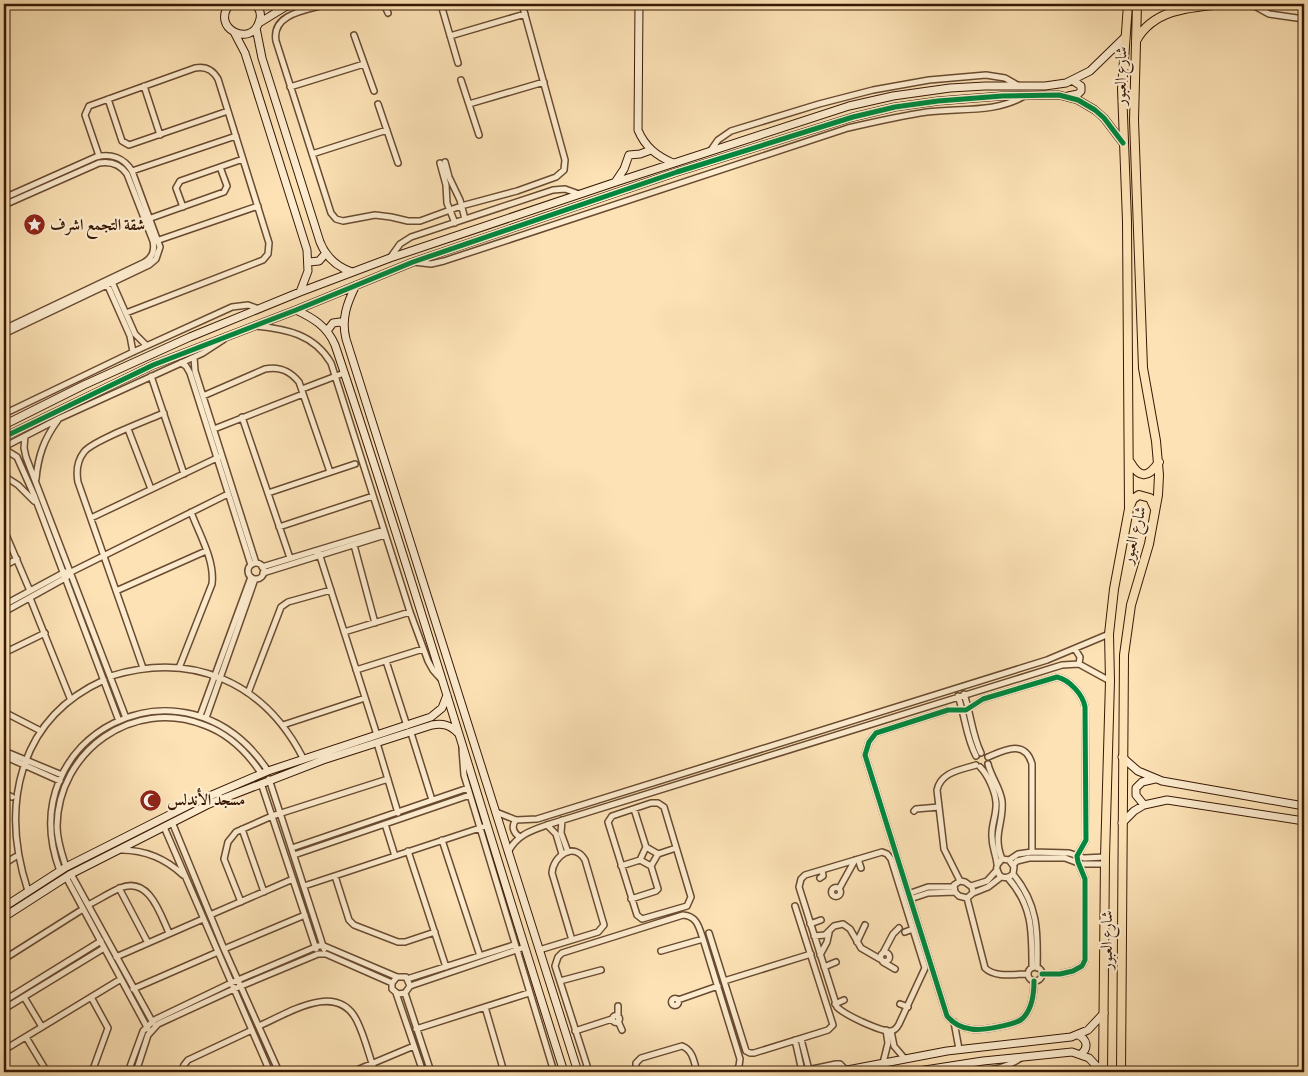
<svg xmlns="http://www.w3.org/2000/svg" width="1308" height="1076" viewBox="0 0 1308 1076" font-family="'Libre Bodoni',Amiri,serif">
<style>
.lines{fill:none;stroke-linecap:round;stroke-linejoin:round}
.street-casing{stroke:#694b31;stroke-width:8}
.secondary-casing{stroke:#381905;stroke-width:9}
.primary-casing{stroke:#381905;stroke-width:10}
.street{stroke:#fdeccf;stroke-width:5}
.secondary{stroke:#fdeccf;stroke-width:7}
.primary{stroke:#fce2b5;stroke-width:8}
.cycleway-casing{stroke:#fdeccf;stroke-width:8}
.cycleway{stroke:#00873e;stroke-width:5}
.labels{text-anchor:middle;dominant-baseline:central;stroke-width:4.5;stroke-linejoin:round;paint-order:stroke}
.street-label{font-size:16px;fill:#381905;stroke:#fdeccf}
.poi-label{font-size:16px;font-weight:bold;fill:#381905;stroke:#fdeccf;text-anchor:start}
</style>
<rect width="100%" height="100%" fill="#fce2b5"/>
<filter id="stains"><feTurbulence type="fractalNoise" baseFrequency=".004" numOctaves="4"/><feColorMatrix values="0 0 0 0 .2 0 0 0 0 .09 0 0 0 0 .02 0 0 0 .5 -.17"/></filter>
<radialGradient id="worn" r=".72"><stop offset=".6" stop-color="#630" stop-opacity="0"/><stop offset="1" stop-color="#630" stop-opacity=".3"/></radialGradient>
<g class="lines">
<defs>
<path id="street" d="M 328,4 C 308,10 271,13 276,41 L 331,213 L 336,219 L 343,221 L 375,215 L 391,217 L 408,221 L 420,221 L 461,206 L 517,191 L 556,177 L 564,170 L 565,160 L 522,4
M 384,4 L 388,13
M 1251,4 L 1269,14 L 1304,19
M 442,8 L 458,63
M 354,35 L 374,91
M 450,36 L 525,14
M 461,80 L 479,135
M 144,86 L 160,135
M 290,87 L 364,64
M 108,99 L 122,141 L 129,145 L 228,111
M 378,104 L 398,163
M 469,104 L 544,82
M 711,150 L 718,140 L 731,131 L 819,104 L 873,90 L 929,80 L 986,75 L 1005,78 L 1019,86
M 312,154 L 387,130
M 99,156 L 85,115 L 89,106 L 195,68 C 205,66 213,70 218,79 L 269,243 L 268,254 L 263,260 L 126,313
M 445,162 L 449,177 L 460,200 L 465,219
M 440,163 L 446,185 L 447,203 L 455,223
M 132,171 L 236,136
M 4,198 L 96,157 C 111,153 124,158 132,171 L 160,247 L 156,259 L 149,265 L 4,334
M 4,205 L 99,163 C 111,161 120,164 127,174 L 153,241 C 155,250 153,257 145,262 L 4,329
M 183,207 L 176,188 L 180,181 L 243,159
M 151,218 L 224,192 L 227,186 L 220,167
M 159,240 L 258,206
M 390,258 L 400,244 L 411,237 L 553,190 L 565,189 L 579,194
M 414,262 L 431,264 L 444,261 L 848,128 C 874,122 900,116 927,112 C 959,108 997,113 1024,96
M 112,282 L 135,334 L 146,345
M 107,284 L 130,336 L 133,352
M 256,326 C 286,329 314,334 331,363 L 410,612 L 428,661 L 433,670 L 441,679
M 194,357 L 195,371 L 256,563
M 181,363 L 186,366 L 190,373 L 251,565
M 151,376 L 184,474
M 302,389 L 344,373
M 203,396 L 265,369 C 280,366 290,371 299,382 L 330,472
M 4,414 L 133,352 L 232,307 L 248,305 L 259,309
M 242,417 L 290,558
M 128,429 L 151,489
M 214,429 L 303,394
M 25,436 L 24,448 L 26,457 L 126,718
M 4,447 L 60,418 L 203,353 L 223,340
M 4,449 L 17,457 L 34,495 L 119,721
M 4,476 L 18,485 L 34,501
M 36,479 C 38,456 44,439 58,420
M 268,493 L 355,464
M 91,518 L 219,457
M 279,527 L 373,496
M 4,530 L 30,591
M 354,545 L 375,623
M 318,550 L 377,735
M248 571a8 8 0 1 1 16 0a8 8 0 1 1-16 0Z
M 4,566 L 17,559
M 262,567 L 384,530
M 263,573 L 385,535
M 116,591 L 206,551
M 30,598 L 70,698
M 4,605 L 65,572
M 4,612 L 67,577 L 71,572 L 228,494
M 344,632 L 410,612
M 1075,649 L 1080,657 L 1079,664
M 4,653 L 45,633
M 386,661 L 407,726
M 143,668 L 78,482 C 76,471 77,461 84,452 C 92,441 148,420 164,413
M 179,668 L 212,584 C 215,560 199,534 191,512
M 356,670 L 423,649
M 111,676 C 193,651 264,682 303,758
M 248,693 L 281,607 L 288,602 L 331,590
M 964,694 C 971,714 972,735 981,753
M 958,696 C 965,716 966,737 976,756
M 4,712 L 39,730
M 200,716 L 251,577
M 206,718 L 255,579
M 283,725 L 365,698
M 411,733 L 432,800
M 377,743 L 398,813
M 462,749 L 464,775 L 554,1072
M 4,751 L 62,775
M 4,756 L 60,781
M 988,757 C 1004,750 1025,739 1032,764 L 1032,852
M 988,764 C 991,777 1000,787 1002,801 C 1004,824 992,834 1002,859
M 980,767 C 988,775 995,791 996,802 C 997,813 992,823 992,833 C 991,847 996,853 997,864 C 998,871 995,864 998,872 C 1000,879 1008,879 1013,874 L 1014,867 L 1009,860 L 1002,859 L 998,864
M 269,779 L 324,949
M 261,783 L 316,949
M 4,793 L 12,797
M 651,803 L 658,803 L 664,807 L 691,897 L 687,906 L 642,919 L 637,915 L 608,822 L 612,816 Z
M 634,809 L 646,847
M 914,811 L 916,809 L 939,807
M 496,812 L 516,820 L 537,819 L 1047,660 L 1109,634
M 516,820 C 511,826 513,833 520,837
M 562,820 L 561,833 L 568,852
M 172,822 L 224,949 L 279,1072
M 385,824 L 395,856
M 547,825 L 556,834 L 562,854
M 164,827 L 270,1072
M 242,829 L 264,892
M 442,840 L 480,956
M 292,848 L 468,788
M 121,850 C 144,850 166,859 183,875
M 408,851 L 446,967
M 508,852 C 517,835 530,831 547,825 L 1062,665 L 1079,664 L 1110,681
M 882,852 L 887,854 L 891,859 L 925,968 L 899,1024 C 897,1028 895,1031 890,1031 C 879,1031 845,1015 837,1007 L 799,887 L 801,879 L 805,875 Z
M 658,854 L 676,848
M 294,855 L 470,795
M 858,859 L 861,868
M 1009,860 L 1018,854 L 1032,852 L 1069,853 L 1084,858 L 1105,857
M 4,864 L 15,857
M 1013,865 L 1017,861 L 1029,858 L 1065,858 L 1081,864 L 1105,864
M 621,866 L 640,860
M 66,867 C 62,854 57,841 57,826 C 58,751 133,697 204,725 C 229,734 247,752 261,773
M 60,871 C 9,736 185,645 268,771
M 71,874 L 153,1023
M 1013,874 C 1038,904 1038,931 1037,968
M 335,876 L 349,920 L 354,925 L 398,942 L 405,942 L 435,932
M 66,877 L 148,1029
M 820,878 L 823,876 L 822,870
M 1008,878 C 1033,906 1032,933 1032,968
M 960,881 L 944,849 L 937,790 C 941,772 960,770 976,765
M 304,886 L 486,826
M 971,886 L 987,881 L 997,870
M831.5 892a4.5 4.5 0 1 1 9 0a4.5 4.5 0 1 1-9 0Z
M 119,888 L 148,943
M 839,889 L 855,860
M 28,891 C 0,806 18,719 104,680
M 973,893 L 972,887 L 965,882 L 960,881 L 954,885 L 955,892 L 959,896 L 967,898 L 973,893 L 988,887 L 1001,877
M 908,894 L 928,887 L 953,887
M 967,898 L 985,968 C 995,978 1015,974 1028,974
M 631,899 L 656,891 L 658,889 L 651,866 L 640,860 L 646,847 L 658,854 L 651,866
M 910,899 L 928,893 L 955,892
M 241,902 L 224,859 L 228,842 L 236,832 L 272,816 L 388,779
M 88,905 C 98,900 109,893 120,888 C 149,876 160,913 169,933
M 210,915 L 293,879
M 810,924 L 821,920
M 905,932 L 913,929
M 709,933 L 746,1051 L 750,1053 L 754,1053 L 828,1030 L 833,1025 L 795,906
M 814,936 L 825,935 L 834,926 L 843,924 L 850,929 L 861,948 L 880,959
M 857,942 L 865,925
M 224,949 L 305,915
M 539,950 L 598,932 L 604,925 L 585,860 C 574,841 553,856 552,873 L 572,940
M 661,951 L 703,939
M880.5 957a4.5 4.5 0 1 1 9 0a4.5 4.5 0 1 1-9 0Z
M 883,953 L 893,934 L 899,928
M 820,955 L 827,942 L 829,933
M 116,957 L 203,919
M 4,959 L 83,909
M 883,962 L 895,969
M 824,967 L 836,962
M1028 974a7 7 0 1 1 14 0a7 7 0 1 1-14 0Z
M 407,979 L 514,945
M 560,981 L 601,970
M 724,981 L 811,954
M 1034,981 C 1034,993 1032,1009 1023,1018 C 1017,1025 980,1031 971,1029 C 962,1028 953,1023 947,1016 L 865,755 L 869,742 L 876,733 L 948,710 L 966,710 L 983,699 L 1057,677 C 1070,680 1083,695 1085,707 L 1086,840 L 1077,856 L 1078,862 L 1085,879 L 1085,960 L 1082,966 L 1073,971 L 1060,974 L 1042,974
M 410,986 L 525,947
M 133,989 L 218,952
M 396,993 L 423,1072
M 405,993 L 431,1072
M 24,997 L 42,1027
M 91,997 L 108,1028 L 92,1072
M671.5 1002a3.5 3.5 0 1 1 7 0a3.5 3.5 0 1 1-7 0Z
M 678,1000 L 718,986
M 4,1001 L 101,941
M 835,1004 L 844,1000
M 900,1004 L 908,1007
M 618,1006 L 618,1017
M 485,1007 L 504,1072
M 4,1009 L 104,948
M612.5 1019a3.5 3.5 0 1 1 7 0a3.5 3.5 0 1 1-7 0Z
M 618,1021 L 622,1030
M 954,1022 L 959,1049
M 259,1026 C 287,1014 337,980 357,1021 C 365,1037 369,1056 375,1072
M 416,1029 L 529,993
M 575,1031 L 612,1019
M 891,1031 L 894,1046 L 905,1059
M 26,1037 L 47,1072
M 801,1039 L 809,1070
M 795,1040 L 802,1071
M 4,1050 L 121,979
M 883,1063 L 888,1043 L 886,1030
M 4,1071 L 5,1072
M 128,1072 L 143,1031 L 154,1020 L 231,983 L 318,946 L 324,946 L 397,977 L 406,977 L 410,986 L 405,993 L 398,994 L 392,989 L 392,983 L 397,977
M 136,1072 L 148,1035 L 158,1024 L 234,989 L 318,954 L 326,954 L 392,983
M 181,1072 L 184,1065 L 188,1060 L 252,1030
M 352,1072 L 414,1046
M 589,1072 L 555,966 L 558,957 L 562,953 L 683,915 C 697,916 699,927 703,939 L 740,1059 L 739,1066 L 735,1072
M 636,1072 L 636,1063 L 641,1058 L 682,1046 C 693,1050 694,1062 697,1072
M 798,1072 L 836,1064 L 840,1064 L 846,1070
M 976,1072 C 993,1070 1007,1068 1022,1057"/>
<path id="secondary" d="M 230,4 C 210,28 251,48 259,22 C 262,15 260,9 255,4
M 639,4 L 638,130 C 645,147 657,156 673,163
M 259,23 L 285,7 L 295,4
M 256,28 L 262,58 L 320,242 C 326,257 337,267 352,272
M 234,32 L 245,53 L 307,250 L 308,271 L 300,292
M 1068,96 L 1078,94 L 1081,91 L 1081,86 L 1072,80
M 616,181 L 624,169 L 629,155 L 640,154 L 651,150
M 309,262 L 319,261 L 326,253
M 356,285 C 347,303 341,319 346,339 L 578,1072
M 296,310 C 313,318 327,326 335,345 C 416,586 487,830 564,1072
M 327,331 L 333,323 L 340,322 L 344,324
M 4,425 L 84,385 L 190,337 L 300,292 L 390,258 L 616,182 L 849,106 L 893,96 L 950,88 L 985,86 L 1045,86 L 1066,83 L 1090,71 L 1124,38
M 4,437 L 153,365 L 296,310 L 413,262 L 677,172 L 853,117 L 895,107 L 938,101 L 1002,96 L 1059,95 L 1078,100 L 1095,110 L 1104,118 L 1123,143
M 1122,757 L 1138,771 L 1162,781 L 1304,806
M 1144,805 L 1136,795 L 1136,788 L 1142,782 L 1155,779
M 1122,823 L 1134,811 L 1144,805 L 1167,800 L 1304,821
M 4,907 L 66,867 L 191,804 L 268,771 L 431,717 L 442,708 L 447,695
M 4,917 L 71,874 L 209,804 L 323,760 L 432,725 C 443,723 450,725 458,733
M 1078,1035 C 1087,1039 1089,1048 1081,1054
M 809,1070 L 809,1072
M 802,1071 L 803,1072
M 837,1072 L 947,1051 L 1071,1037 L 1088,1030 L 1104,1013
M 912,1072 L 983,1061 L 1072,1052 L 1089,1058 L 1102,1072"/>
<path id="primary" d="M 1158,4 L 1184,8
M 1280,4 L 1304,4
M 1136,41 C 1153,9 1191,7 1223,4
M 1130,462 C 1140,479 1148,478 1159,462
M 1130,506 L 1133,499 L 1139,495 L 1150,498 L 1155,509
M 1103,1072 L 1105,857 L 1110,681 L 1109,634 L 1114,589 L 1129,509 L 1127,221 L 1122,89 L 1128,4
M 1121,1072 L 1124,655 L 1131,605 L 1149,544 L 1158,495 L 1159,475 L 1156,441 L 1143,368 L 1134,120 L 1137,4"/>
</defs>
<use href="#street" class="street-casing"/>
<use href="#secondary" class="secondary-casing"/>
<use href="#primary" class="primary-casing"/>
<use href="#street" class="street"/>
<use href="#secondary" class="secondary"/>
<use href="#primary" class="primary"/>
<defs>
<path id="cycleway" d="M 4,437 L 153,365 L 296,310 L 413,262 L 677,172 L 853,117 L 895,107 L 938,101 L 1002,96 L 1059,95 L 1078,100 L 1095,110 L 1104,118 L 1123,143
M 1034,981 C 1034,993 1032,1009 1023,1018 C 1017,1025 980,1031 971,1029 C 962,1028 953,1023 947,1016 L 865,755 L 869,742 L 876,733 L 948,710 L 966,710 L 983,699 L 1057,677 C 1070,680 1083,695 1085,707 L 1086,840 L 1077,856 L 1078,862 L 1085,879 L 1085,960 L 1082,966 L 1073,971 L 1060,974 L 1042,974"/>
</defs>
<use href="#cycleway" class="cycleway-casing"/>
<use href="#cycleway" class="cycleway"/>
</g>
<defs>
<symbol id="sight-disc" viewBox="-11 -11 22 22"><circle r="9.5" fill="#8f2418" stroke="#fdeccf"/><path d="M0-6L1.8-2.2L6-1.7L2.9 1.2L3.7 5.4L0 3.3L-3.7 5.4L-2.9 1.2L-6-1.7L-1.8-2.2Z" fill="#fff"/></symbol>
<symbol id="mosque-disc" viewBox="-11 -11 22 22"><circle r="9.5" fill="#8f2418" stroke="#fdeccf"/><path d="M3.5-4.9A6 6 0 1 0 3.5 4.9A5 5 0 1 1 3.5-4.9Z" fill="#fff"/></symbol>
</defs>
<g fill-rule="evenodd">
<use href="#sight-disc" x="22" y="212" width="25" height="25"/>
<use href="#mosque-disc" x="138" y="788" width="25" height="25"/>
</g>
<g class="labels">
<g class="street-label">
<text transform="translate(1121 76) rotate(-89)">شارع العبور</text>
<text transform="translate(1134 535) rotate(-76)">شارع العبور</text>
<text transform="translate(1107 940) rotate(-90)">شارع العبور</text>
</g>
<g class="poi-label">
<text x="50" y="225">شقة التجمع اشرف</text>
<text x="167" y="800">مسجد الأندلس</text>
</g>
</g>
<rect width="1308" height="1076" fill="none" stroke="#fce2b5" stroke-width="20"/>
<rect x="5" y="5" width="1298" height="1066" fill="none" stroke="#381905" stroke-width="2.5"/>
<rect x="10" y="10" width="1288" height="1056" fill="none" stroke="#381905"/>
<rect width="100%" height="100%" filter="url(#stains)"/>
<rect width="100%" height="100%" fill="url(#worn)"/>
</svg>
